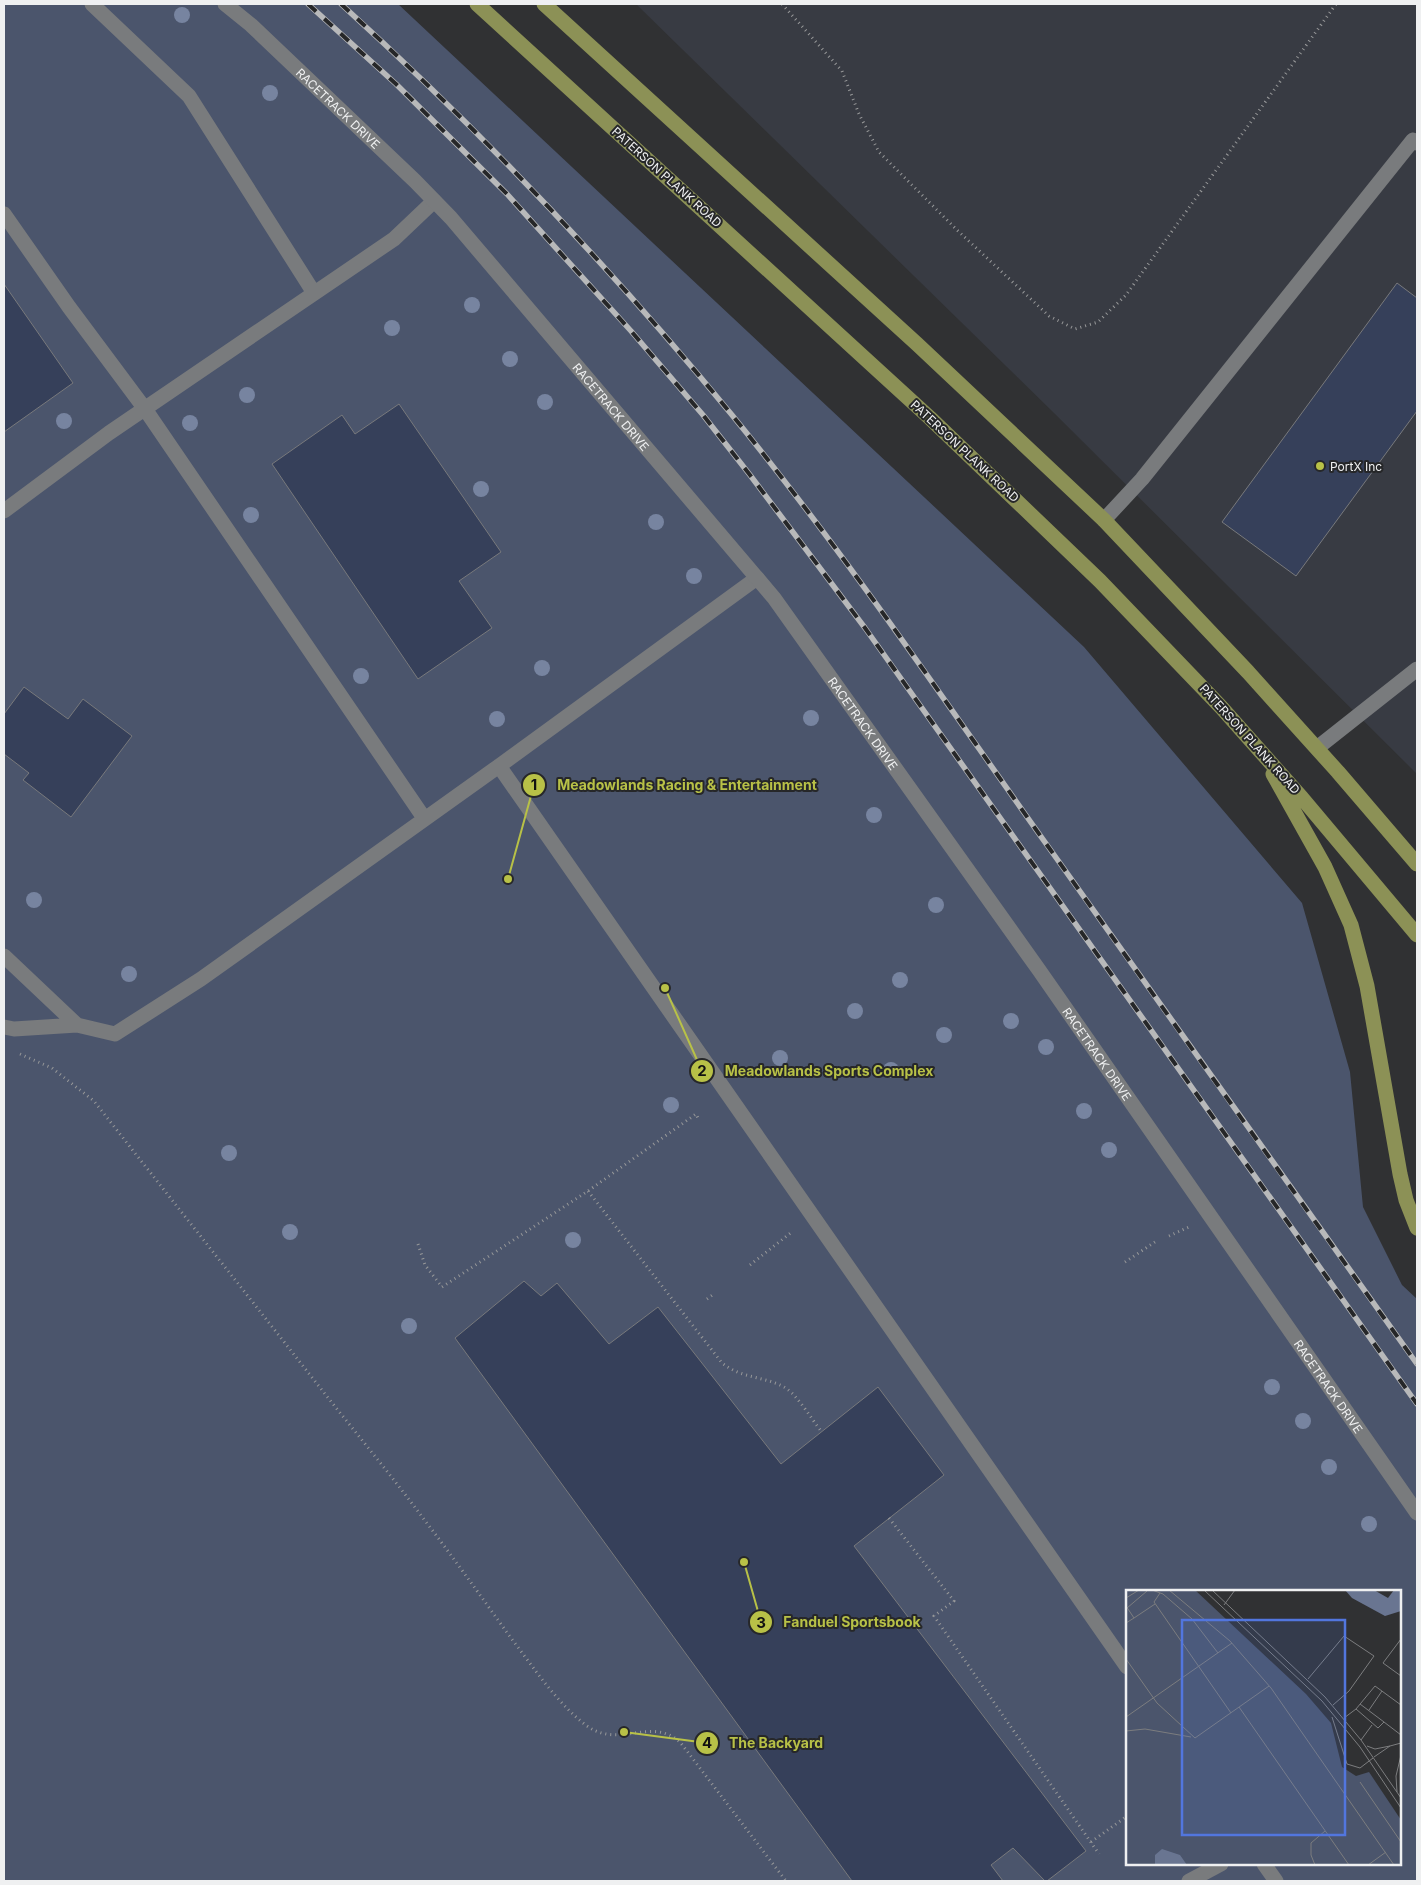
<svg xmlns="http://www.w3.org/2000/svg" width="1421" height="1885" viewBox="0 0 1421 1885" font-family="Inter,sans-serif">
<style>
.built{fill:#383b43}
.green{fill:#4b556c;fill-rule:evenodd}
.building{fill:#36405a;stroke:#78797c}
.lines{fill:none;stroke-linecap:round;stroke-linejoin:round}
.path{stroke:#98999a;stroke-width:3;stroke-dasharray:1 4;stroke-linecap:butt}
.lane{stroke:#797b7d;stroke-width:15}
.street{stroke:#797b7d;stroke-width:15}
.primary{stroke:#8c9156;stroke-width:15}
.rail-casing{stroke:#b8b9ba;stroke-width:5.5}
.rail{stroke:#262729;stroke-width:4;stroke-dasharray:11;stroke-linecap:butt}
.tree{fill:#7784a0}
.poi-dot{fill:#b8c147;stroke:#262729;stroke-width:2}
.labels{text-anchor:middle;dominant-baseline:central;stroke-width:4;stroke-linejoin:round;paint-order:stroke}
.street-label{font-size:12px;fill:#eff0f1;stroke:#262729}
.poi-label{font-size:12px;fill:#eff0f1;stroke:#262729;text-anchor:start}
.inset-road{fill:none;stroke:#7c7d7f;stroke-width:1}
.view{fill:#5276de;fill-opacity:0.15;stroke:#5276de;stroke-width:2.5}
.inset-edge{fill:none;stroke:#eff0f1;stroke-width:2.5}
.leader{fill:none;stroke:#b8c147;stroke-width:2}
.callout-dot{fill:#b8c147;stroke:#262729;stroke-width:2}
.mark-label{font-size:15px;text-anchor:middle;font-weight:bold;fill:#111}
.callout-label{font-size:14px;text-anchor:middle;font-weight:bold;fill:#b8c147;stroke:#262729;stroke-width:4;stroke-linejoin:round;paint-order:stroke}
</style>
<rect width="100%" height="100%" fill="#303133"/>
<path class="built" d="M 636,4 L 1417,4 L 1417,774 L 1054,413 Z"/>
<path class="green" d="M 4,4 L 398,4 L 1084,647 L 1302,903 L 1350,1072 L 1363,1207 L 1402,1285 L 1417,1299 L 1417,1881 L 4,1881 ZM 1127,1591 L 1400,1591 L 1400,1864 L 1127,1864 Z"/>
<path class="building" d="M 1397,283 L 1417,298 L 1417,411 L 1296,576 L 1222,522 Z
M 4,284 L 73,383 L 4,432 Z
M 399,404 L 501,552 L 459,581 L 492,628 L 418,679 L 272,464 L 342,415 L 355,434 Z
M 24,687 L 68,719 L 83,699 L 132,736 L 71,817 L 23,780 L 29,773 L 4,754 L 4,714 Z
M 524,1281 L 541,1296 L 557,1283 L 609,1344 L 658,1307 L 781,1464 L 878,1387 L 944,1475 L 854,1546 L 1086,1851 L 1047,1881 L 1045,1881 L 1013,1848 L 991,1865 L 1003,1881 L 852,1881 L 455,1338 Z"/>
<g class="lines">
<path class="path" d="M 782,4 L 842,71 L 859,114 L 879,152 L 957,230 L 1049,316 L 1075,329 L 1098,322 L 1126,295 L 1336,4
M 20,1054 L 52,1068 L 94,1101 C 167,1194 241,1287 314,1380 C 350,1426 388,1471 423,1518 C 453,1557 482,1598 511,1638 C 534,1668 554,1699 583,1723 C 618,1752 649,1715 680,1742 L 786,1881
M 588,1191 L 722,1363 C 742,1379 764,1376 784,1387 C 798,1395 811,1419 822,1432
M 1169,1236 L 1189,1227
M 418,1244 L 425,1265 L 442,1287 L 588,1191 L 696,1114 L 699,1120
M 1125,1262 L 1158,1240
M 750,1265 L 793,1231
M 707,1299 L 714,1294
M 889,1518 L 954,1601 L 934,1616 L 1099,1854
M 1091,1842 L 1127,1816"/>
<path class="lane" d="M 92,4 L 189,96 L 314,293
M 4,214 L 69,307 L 145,409 L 424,818
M 4,511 L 109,433 L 394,239 L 434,201
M 1104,520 L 1142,479 L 1413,140 L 1417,143
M 1317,748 L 1417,669
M 499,766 L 1127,1667
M 4,956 L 77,1025 L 115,1034 L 201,979 L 499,766 L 757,578
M 4,1027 L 14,1029 L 77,1025
M 1264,1864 L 1276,1881
M 1189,1881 L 1221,1864"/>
<path class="street" id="s1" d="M 225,4 L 251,25 L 415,181 L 451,218 L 774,598 L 1039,970 L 1417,1513"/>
<path class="primary" d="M 477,4 L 930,418 L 1100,581 L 1221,707 L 1302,798 L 1417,935
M 544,4 L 917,344 L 1104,520 L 1248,672 L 1338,772 L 1417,864
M 1273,774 L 1325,867 L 1351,925 L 1367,986 L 1400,1174 L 1406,1200 L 1417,1228"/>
<defs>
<path id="rail" d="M 308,4 L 396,84 L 507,194 L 631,331 L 703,415 L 750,475 L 865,628 L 1417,1404
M 341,4 C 481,131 611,268 732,415 C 844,552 944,700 1047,845 C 1170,1018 1293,1191 1417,1364"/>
</defs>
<use href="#rail" class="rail-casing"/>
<use href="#rail" class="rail"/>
</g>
<g class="tree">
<circle cx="182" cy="15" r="8"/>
<circle cx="270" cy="93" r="8"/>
<circle cx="472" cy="305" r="8"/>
<circle cx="392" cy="328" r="8"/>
<circle cx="510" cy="359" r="8"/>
<circle cx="247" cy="395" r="8"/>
<circle cx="545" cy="402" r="8"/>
<circle cx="64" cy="421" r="8"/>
<circle cx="190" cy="423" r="8"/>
<circle cx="481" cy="489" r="8"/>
<circle cx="251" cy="515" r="8"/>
<circle cx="656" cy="522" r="8"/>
<circle cx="694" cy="576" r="8"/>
<circle cx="542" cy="668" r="8"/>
<circle cx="361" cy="676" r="8"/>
<circle cx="811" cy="718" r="8"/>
<circle cx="497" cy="719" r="8"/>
<circle cx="874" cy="815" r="8"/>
<circle cx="34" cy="900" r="8"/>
<circle cx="936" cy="905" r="8"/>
<circle cx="129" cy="974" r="8"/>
<circle cx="900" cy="980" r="8"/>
<circle cx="855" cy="1011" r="8"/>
<circle cx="1011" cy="1021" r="8"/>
<circle cx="944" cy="1035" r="8"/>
<circle cx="1046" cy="1047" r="8"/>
<circle cx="780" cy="1058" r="8"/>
<circle cx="891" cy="1070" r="8"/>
<circle cx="671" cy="1105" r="8"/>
<circle cx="1084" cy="1111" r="8"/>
<circle cx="1109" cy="1150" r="8"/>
<circle cx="229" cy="1153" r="8"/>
<circle cx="290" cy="1232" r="8"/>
<circle cx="573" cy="1240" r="8"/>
<circle cx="409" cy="1326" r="8"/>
<circle cx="1272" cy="1387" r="8"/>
<circle cx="1303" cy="1421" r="8"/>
<circle cx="1329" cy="1467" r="8"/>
<circle cx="1369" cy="1524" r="8"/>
</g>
<circle class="poi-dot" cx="1320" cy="466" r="5"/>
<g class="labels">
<g class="street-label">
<text stroke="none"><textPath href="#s1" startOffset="154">RACETRACK DRIVE</textPath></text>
<text transform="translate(667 177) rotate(42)">PATERSON PLANK ROAD</text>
<text stroke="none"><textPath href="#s1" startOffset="559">RACETRACK DRIVE</textPath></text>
<text transform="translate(965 451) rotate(43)">PATERSON PLANK ROAD</text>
<text stroke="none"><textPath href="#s1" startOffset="964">RACETRACK DRIVE</textPath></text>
<text transform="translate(1250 739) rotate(48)">PATERSON PLANK ROAD</text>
<text stroke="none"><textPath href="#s1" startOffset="1369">RACETRACK DRIVE</textPath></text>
<text stroke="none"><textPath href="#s1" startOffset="1774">RACETRACK DRIVE</textPath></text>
</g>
<g class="poi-label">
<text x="1330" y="466">PortX Inc</text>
</g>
</g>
<g transform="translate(1126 1590)">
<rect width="275" height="275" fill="#303133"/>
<path d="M 0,0 L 69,0 L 180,104 L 205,133 L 216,177 L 230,186 L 243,182 L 275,230 L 275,275 L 0,275 Z" fill="#4b556c"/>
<path d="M 219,0 L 248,0 L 262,8 L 268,0 L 275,0 L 275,21 L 259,26 L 226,8 ZM 36,259 L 54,265 L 61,275 L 29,275 L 29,265 Z" fill="#697591"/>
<path class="inset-road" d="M 26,0 L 37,4 L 66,29 L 92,63M 43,0 L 104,51 L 145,98 L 268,275M 78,0 L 196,111 L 234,157 L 275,218M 86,0 L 199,107 L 235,150 L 275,208M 34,3 L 28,12 L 105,123M 0,8 L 13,0M 98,15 L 109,0M 0,16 L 8,28 L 0,33M 1,18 L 21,1M 8,28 L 29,14M 275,49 L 257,73 L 275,86M 0,69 L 31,113 L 69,148 L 143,96M 182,89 L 218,46 L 248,66 L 223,101 L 207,115M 234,114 L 258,132M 113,117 L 223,275M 230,119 L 252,138 L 258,132 L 275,145M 243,120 L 256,101M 0,127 L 106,53M 206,127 L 221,174 L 234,178 L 247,168M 218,128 L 230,119 L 249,96 L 275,115M 0,141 L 19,139 L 65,147M 235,150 L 246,135M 241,156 L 249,159 L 264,156M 248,167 L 264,156 L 275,153M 234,192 L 275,252M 271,202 L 270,186 L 275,165M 189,275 L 185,265 L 185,253 L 199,241M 242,275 L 260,262"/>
<path class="view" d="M 56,30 L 219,30 L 219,245 L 56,245 Z"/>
<rect width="275" height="275" class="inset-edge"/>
</g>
<path class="leader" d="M508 879L534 785M665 988L702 1071M744 1562L761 1622M624 1732L707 1743"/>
<g class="callout-dot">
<circle cx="508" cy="879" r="5"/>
<circle cx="665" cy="988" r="5"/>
<circle cx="744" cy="1562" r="5"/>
<circle cx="624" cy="1732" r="5"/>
<circle cx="534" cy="785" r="12"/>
<circle cx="702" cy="1071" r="12"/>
<circle cx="761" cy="1622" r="12"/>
<circle cx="707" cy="1743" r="12"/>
</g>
<g class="mark-label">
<text x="534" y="790">1</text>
<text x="702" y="1076">2</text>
<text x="761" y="1628">3</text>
<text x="707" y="1748">4</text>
</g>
<g class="callout-label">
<text x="687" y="790">Meadowlands Racing &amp; Entertainment</text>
<text x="829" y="1076">Meadowlands Sports Complex</text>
<text x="852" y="1627">Fanduel Sportsbook</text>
<text x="776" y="1748">The Backyard</text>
</g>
<rect width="1421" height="1885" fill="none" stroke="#eff0f1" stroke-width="10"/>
</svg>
